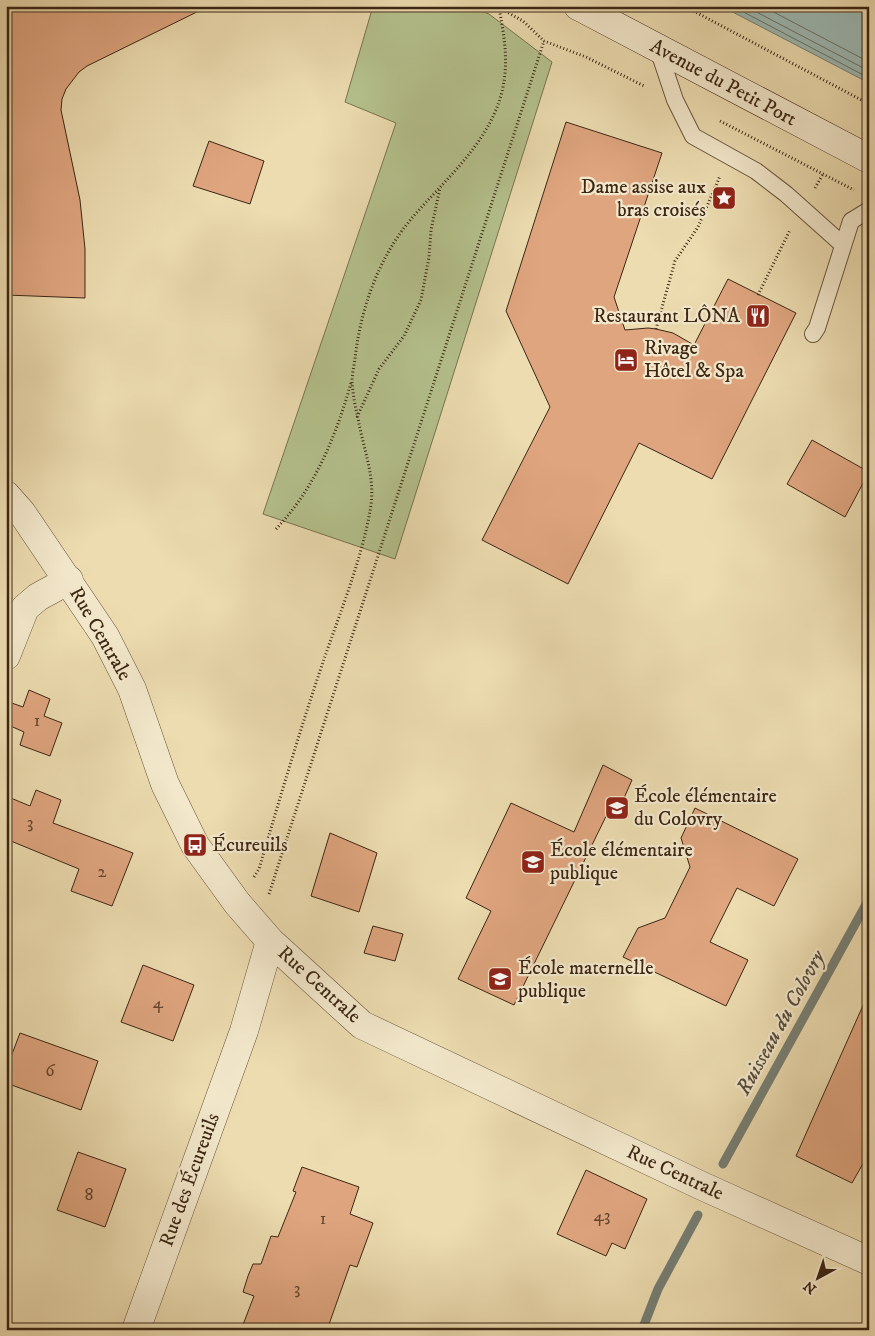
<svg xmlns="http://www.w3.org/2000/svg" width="875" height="1336" viewBox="0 0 875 1336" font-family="'IM FELL DW Pica',serif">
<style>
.green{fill:#b4c18d;stroke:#787450}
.water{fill:#9cb9b4;stroke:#767e74}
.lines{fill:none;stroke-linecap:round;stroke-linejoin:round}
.shore{stroke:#6c7064;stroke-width:1}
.stream{stroke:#767e74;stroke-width:9}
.building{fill:#dfa57f;stroke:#3c2614}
.lane-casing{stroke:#68543b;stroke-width:18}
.street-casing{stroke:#68543b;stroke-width:29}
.secondary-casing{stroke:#3c2614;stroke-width:29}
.path{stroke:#3c2614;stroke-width:3;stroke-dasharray:1 2.5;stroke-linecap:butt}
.lane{stroke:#f3e8cc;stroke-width:16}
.street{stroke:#f3e8cc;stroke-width:28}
.secondary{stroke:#f3e8cc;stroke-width:28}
.labels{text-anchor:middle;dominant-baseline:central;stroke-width:4.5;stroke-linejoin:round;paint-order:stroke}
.number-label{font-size:18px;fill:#65462f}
.street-label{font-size:20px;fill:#3c2614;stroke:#f3e8cc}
.poi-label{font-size:20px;fill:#3c2614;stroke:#f3e8cc;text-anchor:start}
.water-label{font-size:21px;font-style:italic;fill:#544b3c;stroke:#f3e8cc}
</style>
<rect width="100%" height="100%" fill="#ecdcb0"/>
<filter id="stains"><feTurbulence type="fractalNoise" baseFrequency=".004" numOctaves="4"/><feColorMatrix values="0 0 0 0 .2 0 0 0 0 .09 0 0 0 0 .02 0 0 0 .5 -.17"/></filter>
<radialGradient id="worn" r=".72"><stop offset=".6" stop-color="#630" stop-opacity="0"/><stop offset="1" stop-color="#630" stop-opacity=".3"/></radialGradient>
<path class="green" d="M 373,6 L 468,6 L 489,14 L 552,62 L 395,559 L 263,514 L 396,123 L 345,102 Z"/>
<path class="water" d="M 721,6 L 869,6 L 869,83 Z"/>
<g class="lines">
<path class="shore" d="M 732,6 L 869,78
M 745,6 L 869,71
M 762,6 L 869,62"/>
<path class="stream" d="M 723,1164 L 869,899
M 642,1330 L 658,1289 L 698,1215"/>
</g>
<path class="building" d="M 6,6 L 209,6 L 87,66 L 79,72 L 66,89 L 62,99 L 61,110 L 80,200 L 85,249 L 85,298 L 6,295 Z
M 566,122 L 662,153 L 614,297 L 625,330 L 648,328 L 656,329 L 673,333 L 694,345 L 728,279 L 796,313 L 712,479 L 639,443 L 568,584 L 482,540 L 550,407 L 506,311 Z
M 209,141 L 264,161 L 250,204 L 193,186 Z
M 812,440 L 869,472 L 845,517 L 787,484 Z
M 29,690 L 50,699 L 44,716 L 62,723 L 50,756 L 20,745 L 24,732 L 6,724 L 6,701 L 23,707 Z
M 603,765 L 632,780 L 620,807 L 612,804 L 514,1005 L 458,979 L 491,911 L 466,898 L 511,803 L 574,832 Z
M 36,790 L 61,800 L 53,823 L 133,853 L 112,906 L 71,891 L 79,869 L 6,839 L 6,796 L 30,806 Z
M 695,808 L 798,859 L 774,906 L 737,888 L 710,942 L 748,960 L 726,1006 L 623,957 L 638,928 L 665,918 L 690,867 L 681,838 Z
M 330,833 L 377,853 L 359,912 L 311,896 Z
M 373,926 L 403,934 L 395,961 L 364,953 Z
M 143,965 L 194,985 L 173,1041 L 121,1022 Z
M 869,992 L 869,1153 L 852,1183 L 796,1156 Z
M 20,1033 L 98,1061 L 81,1110 L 6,1083 L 6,1070 Z
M 78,1152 L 126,1169 L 105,1227 L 57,1210 Z
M 302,1167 L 359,1187 L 350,1214 L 373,1223 L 357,1267 L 350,1265 L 327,1330 L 241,1330 L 254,1296 L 243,1292 L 248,1276 L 253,1264 L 261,1264 L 271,1236 L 278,1237 L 296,1192 L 293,1191 Z
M 586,1170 L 647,1199 L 625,1249 L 612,1243 L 606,1256 L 557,1234 Z"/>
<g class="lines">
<defs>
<path id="lane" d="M 658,49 L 675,100 L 693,136 L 756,171 L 786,194 L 843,245
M 813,334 L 817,328 L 851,221 L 869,210"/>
<path id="street" d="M 6,495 L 22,513 L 105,636 L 132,689 L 165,784 L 195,845 L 237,903 L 270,941 L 362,1025 L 700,1185 L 869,1261
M 6,656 L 25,608 L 38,597 L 69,580
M 136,1330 L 244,1031 L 270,941"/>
<path id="secondary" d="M 578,6 L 869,159"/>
</defs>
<use href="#lane" class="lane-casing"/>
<use href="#street" class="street-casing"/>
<use href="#secondary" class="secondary-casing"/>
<path class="path" d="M 496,6 L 523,21 L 544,41 L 586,57 L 644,86
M 684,6 L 869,104
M 720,121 L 854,190
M 815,188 L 823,174
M 758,295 L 790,230
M 656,329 L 675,261 L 698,227 L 720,176
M 357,417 L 379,369 L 404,336 L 421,300 L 429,257 L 431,230 L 440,188
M 276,529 C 315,488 336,436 351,383
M 254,877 L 259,869 C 279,801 299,733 322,665 C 339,615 363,557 371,505 C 375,475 363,448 358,418 C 355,407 353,394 352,382 C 352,374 354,366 355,359 C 358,332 364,307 374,282 C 383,259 396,237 412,218 C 449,175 500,134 505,73 C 507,51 503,29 499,8
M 269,894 L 544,41"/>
<use href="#lane" class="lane"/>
<use href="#street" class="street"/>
<use href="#secondary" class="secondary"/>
</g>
<defs>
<symbol id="sight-square" viewBox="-11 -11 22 22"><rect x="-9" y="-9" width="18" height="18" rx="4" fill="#8f2418" stroke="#f3e8cc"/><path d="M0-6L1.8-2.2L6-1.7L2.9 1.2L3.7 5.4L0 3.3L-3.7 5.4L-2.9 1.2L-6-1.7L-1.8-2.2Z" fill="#fff"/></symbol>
<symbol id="restaurant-square" viewBox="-11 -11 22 22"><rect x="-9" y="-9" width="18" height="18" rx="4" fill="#8f2418" stroke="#f3e8cc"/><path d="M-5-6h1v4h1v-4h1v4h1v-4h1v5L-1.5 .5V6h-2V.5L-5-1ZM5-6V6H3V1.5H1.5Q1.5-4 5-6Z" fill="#fff"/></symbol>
<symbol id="hotel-square" viewBox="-11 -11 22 22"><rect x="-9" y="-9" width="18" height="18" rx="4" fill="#8f2418" stroke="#f3e8cc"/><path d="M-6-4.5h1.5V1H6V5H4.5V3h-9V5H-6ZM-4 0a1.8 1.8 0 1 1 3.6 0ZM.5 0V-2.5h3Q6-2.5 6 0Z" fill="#fff"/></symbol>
<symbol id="school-square" viewBox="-11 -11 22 22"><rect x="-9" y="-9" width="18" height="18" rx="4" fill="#8f2418" stroke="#f3e8cc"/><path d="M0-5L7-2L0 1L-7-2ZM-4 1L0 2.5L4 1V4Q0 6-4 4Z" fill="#fff"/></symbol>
<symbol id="bus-square" viewBox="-11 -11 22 22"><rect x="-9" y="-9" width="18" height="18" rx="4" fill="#8f2418" stroke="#f3e8cc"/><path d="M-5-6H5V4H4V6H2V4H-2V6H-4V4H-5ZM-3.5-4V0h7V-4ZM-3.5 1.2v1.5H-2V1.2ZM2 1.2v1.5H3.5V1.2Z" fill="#fff"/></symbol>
</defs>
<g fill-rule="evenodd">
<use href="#sight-square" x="710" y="184" width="28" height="28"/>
<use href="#restaurant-square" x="744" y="302" width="28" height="28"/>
<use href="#hotel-square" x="612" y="346" width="28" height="28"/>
<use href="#school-square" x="603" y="794" width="28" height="28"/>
<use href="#bus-square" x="181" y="831" width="28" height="28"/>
<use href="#school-square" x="519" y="848" width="28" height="28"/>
<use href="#school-square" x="486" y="965" width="28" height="28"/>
</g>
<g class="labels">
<g class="number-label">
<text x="37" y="721">1</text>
<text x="30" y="823">3</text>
<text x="102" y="872">2</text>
<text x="158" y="1003">4</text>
<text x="50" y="1071">6</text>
<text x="89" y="1195">8</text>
<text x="602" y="1216">43</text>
<text x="323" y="1219">1</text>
<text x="297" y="1289">3</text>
</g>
<g class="street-label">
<text transform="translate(723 83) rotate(28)">Avenue du Petit Port</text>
<text transform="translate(100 634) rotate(60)">Rue Centrale</text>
<text transform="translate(319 985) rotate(42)">Rue Centrale</text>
<text transform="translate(675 1173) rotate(25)">Rue Centrale</text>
<text transform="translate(190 1180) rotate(-70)">Rue des Écureuils</text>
</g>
<g class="poi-label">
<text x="706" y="187" text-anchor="end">Dame assise aux<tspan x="706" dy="23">bras croisés</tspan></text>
<text x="740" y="316" text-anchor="end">Restaurant LÔNA</text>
<text x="644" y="348">Rivage<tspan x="644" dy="23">Hôtel &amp; Spa</tspan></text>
<text x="634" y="796">École élémentaire<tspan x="634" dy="23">du Colovry</tspan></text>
<text x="212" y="845">Écureuils</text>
<text x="550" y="850">École élémentaire<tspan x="550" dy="23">publique</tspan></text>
<text x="518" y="968">École maternelle<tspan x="518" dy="23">publique</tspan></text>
</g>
<g class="water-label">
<text transform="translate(781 1023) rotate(-61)">Ruisseau du Colovry</text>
</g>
</g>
<rect width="875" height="1336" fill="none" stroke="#ecdcb0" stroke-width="25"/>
<rect x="8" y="8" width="860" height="1321" fill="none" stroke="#3c2614" stroke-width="2.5"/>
<rect x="12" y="12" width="850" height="1311" fill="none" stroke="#3c2614"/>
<g transform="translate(818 1278) rotate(220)" stroke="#f3e8cc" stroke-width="4" paint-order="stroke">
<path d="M0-4L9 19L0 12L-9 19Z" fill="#3c2614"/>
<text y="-8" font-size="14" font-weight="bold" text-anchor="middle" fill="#3c2614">N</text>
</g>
<rect width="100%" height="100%" filter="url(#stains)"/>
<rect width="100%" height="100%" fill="url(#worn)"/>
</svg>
